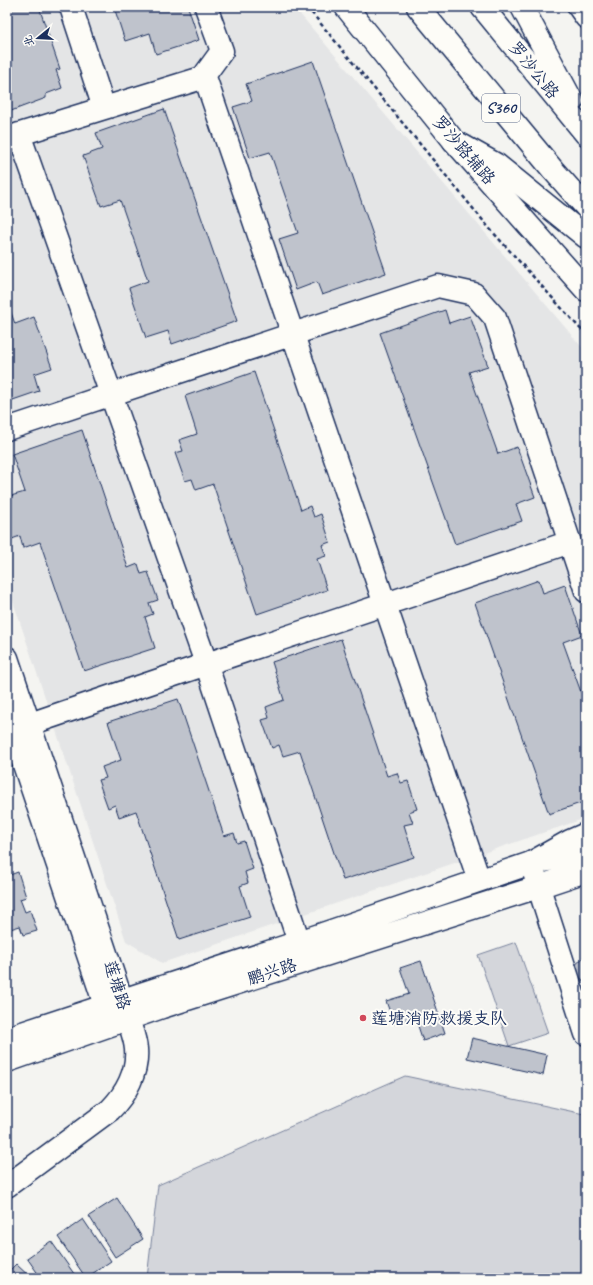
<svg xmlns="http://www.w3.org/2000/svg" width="593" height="1285" viewBox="0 0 593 1285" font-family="Caveat,'LXGW WenKai TC',sans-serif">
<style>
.built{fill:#e4e5e6}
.green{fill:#d4d6db;stroke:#78829c}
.building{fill:#bfc3cc;stroke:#1b2f5e}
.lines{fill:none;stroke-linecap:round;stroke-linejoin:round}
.minor-casing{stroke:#1b2f5e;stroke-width:25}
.major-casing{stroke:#1b2f5e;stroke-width:25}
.highway-casing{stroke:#1b2f5e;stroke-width:25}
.path{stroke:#1b2f5e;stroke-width:2.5;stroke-dasharray:4 3;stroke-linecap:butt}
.minor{stroke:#fdfcf7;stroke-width:22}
.major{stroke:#fdfcf7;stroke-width:22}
.highway{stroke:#fdfcf7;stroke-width:22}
.poi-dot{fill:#d1495b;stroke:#fdfcf7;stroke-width:1.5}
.labels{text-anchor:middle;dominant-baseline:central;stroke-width:4;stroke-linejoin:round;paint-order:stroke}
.shield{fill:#fdfcf7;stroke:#5f6c8c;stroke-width:1}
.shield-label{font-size:16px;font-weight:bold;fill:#1b2f5e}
.street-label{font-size:17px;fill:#1b2f5e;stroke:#fdfcf7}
.poi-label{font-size:17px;fill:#1b2f5e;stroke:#fdfcf7;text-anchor:start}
</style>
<rect width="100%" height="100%" fill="#f4f4f1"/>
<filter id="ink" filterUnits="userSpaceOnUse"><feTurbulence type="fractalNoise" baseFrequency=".025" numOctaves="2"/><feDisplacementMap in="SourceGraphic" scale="8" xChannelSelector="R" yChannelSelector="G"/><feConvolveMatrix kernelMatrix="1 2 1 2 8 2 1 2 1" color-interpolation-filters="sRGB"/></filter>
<g filter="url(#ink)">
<path class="built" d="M 7,7 L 294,7 L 586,352 L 586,818 L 162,963 L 126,941 L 7,583 Z"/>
<path class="green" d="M 516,942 L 548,1033 L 509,1046 L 478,955 Z
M 405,1076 L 584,1114 L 586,1118 L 586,1278 L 147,1278 L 158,1185 Z"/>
<path class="building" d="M 7,7 L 39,7 L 60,69 L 56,70 L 62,88 L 46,94 L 46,98 L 11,111 L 7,108 L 7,98 L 9,97 L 7,90 Z
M 114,7 L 188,7 L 199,40 L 156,54 L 150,33 L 125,41 Z
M 313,61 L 386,273 L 322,295 L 317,282 L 296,290 L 279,239 L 298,233 L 270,152 L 250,158 L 233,107 L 252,101 L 246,84 Z
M 164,109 L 237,321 L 172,344 L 168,331 L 146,338 L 129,288 L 148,281 L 120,200 L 101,206 L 83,156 L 102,149 L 96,133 Z
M 7,301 L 15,324 L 34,317 L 52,368 L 34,374 L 39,391 L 7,402 Z
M 445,310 L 449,323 L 470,316 L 488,366 L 469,372 L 498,454 L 517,447 L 535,497 L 516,504 L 522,521 L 455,544 L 380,333 Z
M 254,372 L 301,510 L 310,506 L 314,517 L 321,514 L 330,542 L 322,545 L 326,556 L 317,559 L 327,590 L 257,614 L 213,484 L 196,490 L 192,479 L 185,481 L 175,453 L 183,451 L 179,440 L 197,434 L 185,396 Z
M 82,430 L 128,568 L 138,564 L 141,574 L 148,572 L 158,600 L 149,603 L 153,614 L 145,617 L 155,648 L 84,671 L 40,542 L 23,548 L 20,536 L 12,539 L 7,524 L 7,510 L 10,509 L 7,497 L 25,492 L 12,454 Z
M 539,580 L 543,593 L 565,585 L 582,635 L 563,642 L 586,706 L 586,801 L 549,814 L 475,603 Z
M 341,639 L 387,776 L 397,773 L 401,783 L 408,781 L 417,809 L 409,812 L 413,823 L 404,825 L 414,857 L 343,880 L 300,751 L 283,756 L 279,745 L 272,748 L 262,720 L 269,718 L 266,707 L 284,700 L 272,662 Z
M 178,699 L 224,836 L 234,833 L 237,843 L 244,841 L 253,869 L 245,872 L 248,883 L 240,886 L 250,917 L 179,940 L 136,811 L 119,817 L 115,805 L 108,808 L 98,780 L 106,778 L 102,767 L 121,760 L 108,722 Z
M 18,872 L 26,897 L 20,899 L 25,912 L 30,910 L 37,931 L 23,935 L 20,926 L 7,930 L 7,876 Z
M 585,956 L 586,957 L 586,984 L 572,968 Z
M 421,961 L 445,1033 L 423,1041 L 415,1017 L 394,1024 L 386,1001 L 409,994 L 400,968 Z
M 472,1038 L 547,1055 L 543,1075 L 467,1058 Z
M 117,1198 L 143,1239 L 115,1257 L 89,1216 Z
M 83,1219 L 111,1261 L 86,1278 L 58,1237 Z
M 51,1241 L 77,1278 L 41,1278 L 27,1258 Z
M 16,1264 L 31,1278 L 7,1278 L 7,1273 Z"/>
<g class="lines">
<defs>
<path id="minor" d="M 71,7 L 104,108
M 205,77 L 479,880
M 19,134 L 206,663 L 299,942
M 7,138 L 205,77 L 206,73 L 222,51 L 206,7
M 7,429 L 438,286 L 474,294 L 495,318 L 586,591
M 7,658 L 128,1019 C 131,1029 135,1038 136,1049 C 138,1072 126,1094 110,1110 L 7,1186
M 7,714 L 105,1005 L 117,1012
M 7,732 C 194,667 382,606 570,542
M 7,1038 L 299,942 L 531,863 L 586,1034
M 7,1061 L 162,1007 L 538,887"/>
<path id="major" d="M 346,7 L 454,141 L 586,290
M 579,7 L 586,17
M 544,861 L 586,853
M 531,863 L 570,841 L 586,834
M 538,887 L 586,871"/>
<path id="highway" d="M 418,7 L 553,170 L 586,207
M 482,7 L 586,134
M 522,7 L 572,101
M 454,141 L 497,165 L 586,237"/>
</defs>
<use href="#minor" class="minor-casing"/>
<use href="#major" class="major-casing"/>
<use href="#highway" class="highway-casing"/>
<path class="path" d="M 307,7 L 490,229 L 586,335"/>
<use href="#minor" class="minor"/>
<use href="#major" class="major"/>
<use href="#highway" class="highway"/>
</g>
</g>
<circle class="poi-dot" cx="363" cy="1018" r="4"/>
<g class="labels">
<rect class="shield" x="482" y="94" width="38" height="28" rx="3"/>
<g class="shield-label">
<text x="501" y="108">S360</text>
</g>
<g class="street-label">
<text transform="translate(534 70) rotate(51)">罗沙公路</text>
<text transform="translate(464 150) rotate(49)">罗沙路辅路</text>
<text transform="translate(272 972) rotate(-18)">鹏兴路</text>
<text transform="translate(117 985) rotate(72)">莲塘路</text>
</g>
<g class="poi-label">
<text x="371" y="1018">莲塘消防救援支队</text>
</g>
</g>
<rect width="593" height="1285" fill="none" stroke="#fdfcf7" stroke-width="24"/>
<rect x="12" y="12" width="569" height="1261" fill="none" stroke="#1b2f5e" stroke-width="1.5" filter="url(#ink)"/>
<g transform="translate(38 38) rotate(252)" stroke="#fdfcf7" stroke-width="3" paint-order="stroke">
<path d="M0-3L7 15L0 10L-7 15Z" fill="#1b2f5e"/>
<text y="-6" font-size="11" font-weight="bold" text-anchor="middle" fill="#1b2f5e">北</text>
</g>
</svg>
